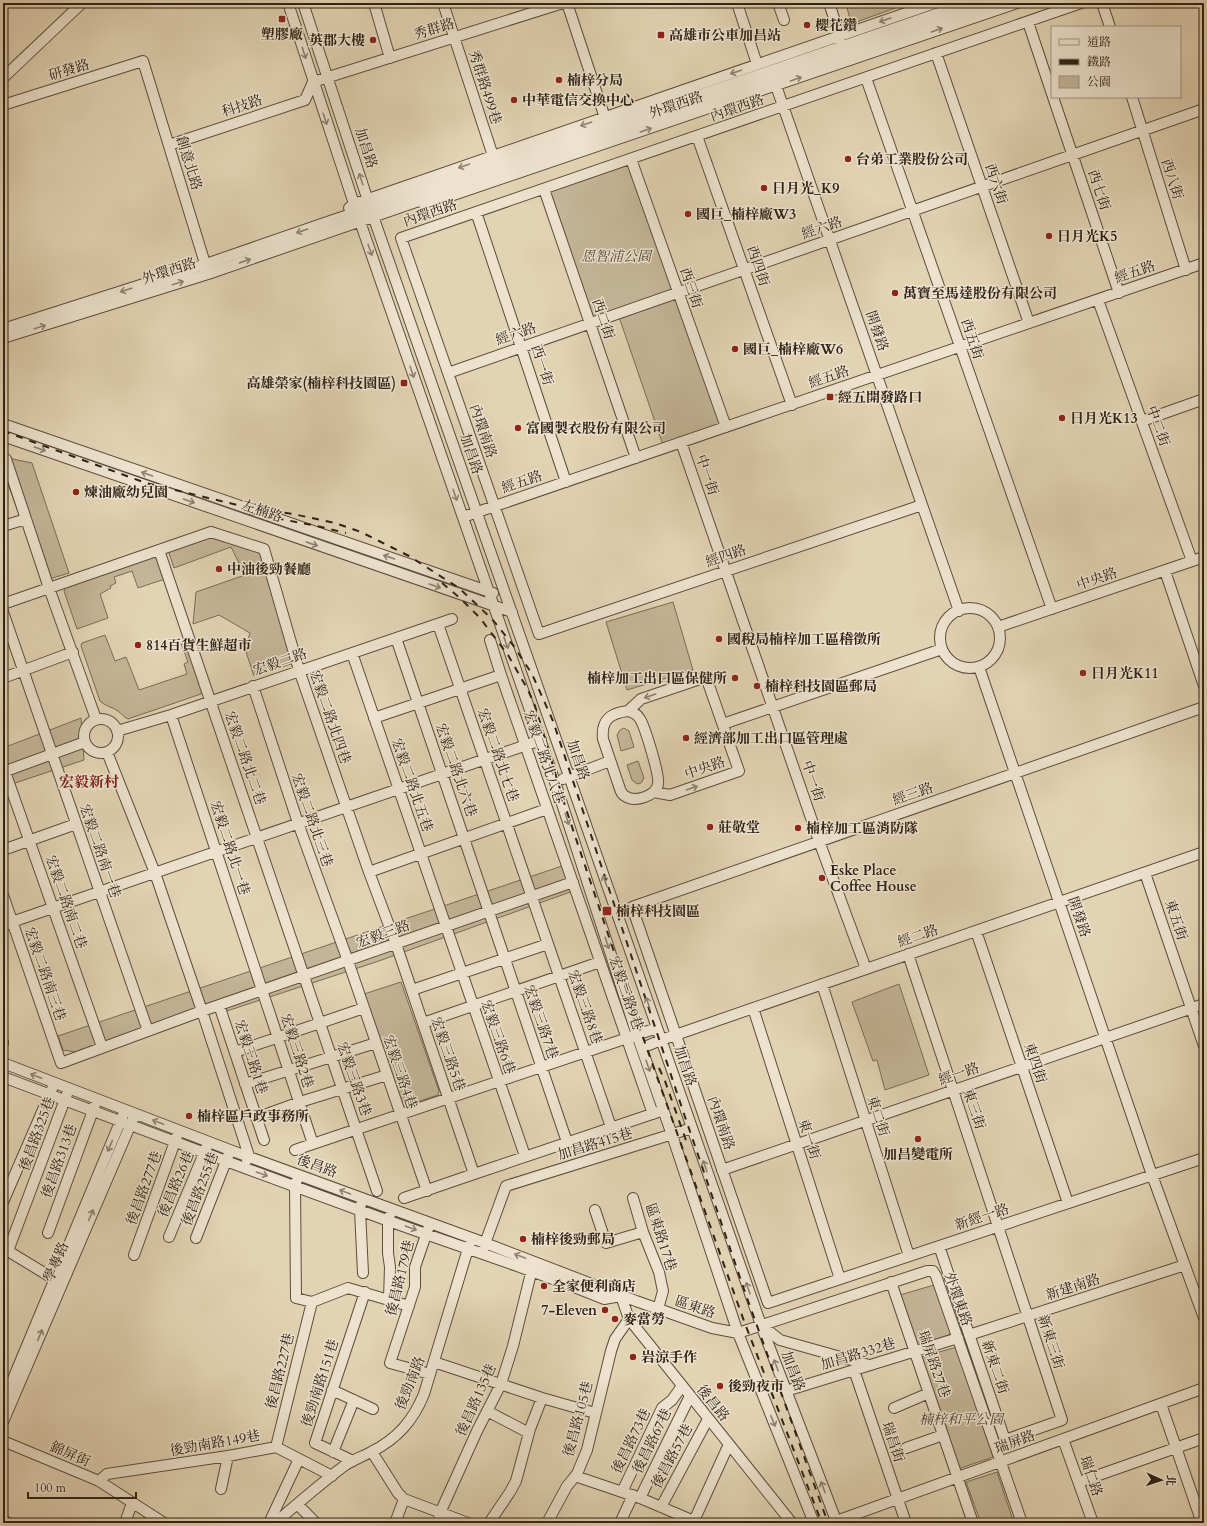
<svg xmlns="http://www.w3.org/2000/svg" width="1207" height="1526" viewBox="0 0 1207 1526" font-family="Cardo,'Noto Serif TC',serif">
<style>
.green{fill:#c4b598;stroke:#7a6b56}
.lines{fill:none;stroke-linecap:round;stroke-linejoin:round}
.minor-casing{stroke:#5c4e3c;stroke-width:12}
.minor{stroke:#ece2ce;stroke-width:10}
.rail{stroke:#2f2115;stroke-width:2;stroke-dasharray:7 7;stroke-linecap:butt}
.oneway{stroke:#8e8272}
.poi-dot{fill:#8f2418;stroke:#ece2ce;stroke-width:1.5}
.labels{text-anchor:middle;dominant-baseline:central;stroke-width:3;stroke-linejoin:round;paint-order:stroke}
.poi-label{font-size:14px;font-weight:bold;fill:#2f2115;stroke:#ece2ce;text-anchor:start}
.street-label{font-size:14px;fill:#2f2115;stroke:#ece2ce}
.park-label{font-size:14px;font-style:italic;fill:#544636;stroke:#ece2ce}
.neighbourhood-label{font-size:15px;font-weight:bold;fill:#7a1f14;stroke:#ece2ce}
</style>
<rect width="100%" height="100%" fill="#e2d3b3"/>
<filter id="stains"><feTurbulence type="fractalNoise" baseFrequency=".005" numOctaves="4"/><feColorMatrix values="0 0 0 0 .2 0 0 0 0 .09 0 0 0 0 .02 0 0 0 .5 -.17"/></filter>
<radialGradient id="worn" r=".72"><stop offset=".6" stop-color="#630" stop-opacity="0"/><stop offset="1" stop-color="#630" stop-opacity=".3"/></radialGradient>
<path class="green" d="M 846,3 L 909,3 L 851,24 Z
M 631,159 L 726,427 L 664,448 L 618,314 L 590,323 L 544,189 Z
M 3,457 L 32,463 L 69,573 L 43,581 L 3,470 Z
M 211,535 L 261,552 L 294,660 L 291,664 L 254,676 L 245,649 L 250,633 L 219,615 L 193,624 L 196,592 L 245,575 L 231,547 L 174,568 L 169,553 L 174,549 Z
M 152,555 L 158,557 L 165,579 L 138,588 L 132,571 L 114,577 L 116,583 L 110,586 L 111,588 L 100,594 L 108,618 L 77,629 L 64,591 L 66,587 Z
M 673,602 L 693,670 L 627,690 L 606,622 Z
M 105,635 L 115,661 L 126,657 L 139,690 L 187,674 L 184,664 L 188,662 L 181,643 L 187,641 L 202,688 L 201,694 L 128,719 C 123,717 122,714 118,711 C 112,707 105,706 100,701 L 81,646 L 82,643 Z
M 81,718 L 84,760 L 3,787 L 3,748 Z
M 624,728 L 629,731 L 634,747 L 621,751 L 617,735 L 620,730 Z
M 638,761 L 644,778 L 641,783 L 637,784 L 632,780 L 627,765 Z
M 565,865 L 573,891 L 376,962 L 227,1011 L 222,1000 L 75,1052 L 63,1050 L 58,1036 Z
M 401,982 L 439,1091 L 438,1095 L 405,1106 L 402,1105 L 364,994 Z
M 899,984 L 929,1075 L 885,1090 L 877,1060 L 873,1061 L 852,1002 Z
M 934,1285 L 951,1334 L 917,1346 L 900,1295 Z
M 957,1347 L 993,1457 L 958,1469 L 921,1357 Z
M 997,1472 L 1014,1523 L 981,1523 L 966,1482 Z"/>
<g class="lines">
<defs>
<path id="minor" d="M 288,3 L 357,213 L 555,782 L 637,1035 L 672,1135 L 738,1333 L 814,1523
M 303,3 L 373,216 L 761,1325 L 837,1523
M 374,3 L 390,58
M 443,3 L 495,162
M 567,3 L 607,124
M 737,3 L 757,64
M 778,3 L 784,20
M 829,3 L 842,42
M 1102,3 L 1110,27
M 1028,22 L 1052,94
M 936,53 L 1029,323
M 3,78 L 82,3
M 866,78 L 1052,609
M 774,80 L 959,611
M 313,82 L 563,3
M 1053,97 L 1119,293
M 1132,97 L 1186,270
M 3,105 L 143,61 L 207,270
M 697,136 L 792,405
M 169,145 L 305,100 L 313,82
M 631,159 L 726,427
M 544,189 L 636,458
M 424,205 L 1017,3
M 349,208 L 354,204 L 383,194 L 935,3
M 476,212 L 566,482
M 1098,300 L 1192,561
M 3,329 L 206,264 L 339,218 L 371,208 L 968,3
M 3,338 L 208,274 L 991,3
M 448,373 L 1204,109
M 1142,421 L 1204,399
M 3,424 L 493,593
M 3,436 L 512,612
M 681,442 L 819,841 L 866,969
M 6,459 L 49,588 L 96,719
M 922,505 L 539,634 L 401,238 L 1081,3
M 463,517 L 1204,263
M 3,526 L 26,519
M 159,550 L 377,1191
M 1165,571 L 1204,686
M 3,604 L 211,532 L 264,549 L 299,670 L 369,872 L 396,944 L 474,1174
M940 638a30 30 0 1 1 60 0a30 30 0 1 1-60 0Z
M 3,612 L 148,1031
M 438,624 L 611,1127
M 998,627 L 1204,557
M 396,638 L 567,1142
M 490,640 L 501,675 L 653,1114
M 352,653 L 525,1156
M 979,667 L 1152,1175 L 1204,1318
M 3,678 L 73,652
M 253,686 L 298,823 L 348,961 L 427,1191
M 1204,707 L 632,907 L 768,1303 L 1204,1158
M 628,711 L 641,699 L 706,677 L 739,771 L 670,795 L 654,792
M 628,711 C 634,712 637,714 640,719 C 645,727 660,776 658,784 C 656,796 635,803 625,796 C 623,795 621,792 620,789 L 603,739 C 601,720 610,713 628,711 Z
M 171,715 L 313,1144
M 374,718 L 501,675
M84 736a17 17 0 1 1 34 0a17 17 0 1 1-34 0Z
M 723,724 L 942,649
M 117,731 L 171,715 L 452,619
M 107,752 L 155,873 L 202,1011 L 249,1156 L 247,1160
M 3,766 L 102,1047
M 3,772 L 85,742
M 563,779 L 610,761
M 3,850 L 76,824
M 369,872 L 547,809
M 1145,873 L 1204,1046
M 3,895 L 61,1063 L 202,1011 L 573,882
M 3,925 L 541,740
M 976,931 L 1068,1203
M 908,954 L 1062,1420 L 1005,1440 L 939,1246
M 822,984 L 909,1256
M 412,990 L 548,944
M 219,1005 L 264,1140
M 753,1008 L 840,1279
M 423,1023 L 600,962
M 3,1042 L 3,1043
M 642,1048 L 661,1040 L 1204,852
M 235,1052 L 364,1008
M 3,1063 L 230,1150 L 485,1243 L 636,1301 L 712,1328 L 738,1333 L 927,1271 L 933,1271 L 936,1276 L 1022,1523
M 3,1077 C 131,1126 260,1174 389,1221 C 461,1247 534,1270 604,1299 L 621,1296
M 245,1084 L 376,1043
M 256,1118 L 300,1102 L 387,1075
M 295,1150 L 657,1028
M 722,1170 L 1204,1004
M 297,1180 L 295,1186 L 296,1298 L 312,1302
M 404,1198 L 474,1174 L 658,1112
M 633,1198 L 643,1232 L 659,1272 L 663,1291 L 658,1309
M 3,1202 L 52,1089
M 361,1204 L 360,1210 L 363,1273
M 595,1210 L 606,1243 L 643,1232
M 428,1229 L 415,1267 L 415,1287 L 390,1363 L 430,1374
M 48,1233 L 95,1105
M 169,1237 L 207,1146
M 196,1238 L 228,1156
M 483,1249 L 506,1186 L 692,1128
M 134,1255 L 177,1136
M 54,1279 L 8,1251 L 67,1094
M 891,1282 L 973,1523
M 621,1296 L 629,1319 L 792,1523
M 389,1299 L 390,1267 L 388,1253 L 388,1220 L 390,1215
M 761,1325 L 780,1340 L 869,1365
M 969,1335 L 1185,1265
M 434,1362 L 542,1398 L 595,1413
M 854,1370 L 906,1523
M 332,1390 L 373,1409
M 786,1391 L 958,1338
M 3,1403 L 123,1115
M 1161,1404 L 1202,1523
M 894,1408 L 929,1393
M 487,1411 L 529,1433
M 3,1422 L 133,1119
M 1063,1439 L 1093,1523
M 3,1441 L 99,1481 L 164,1523
M 276,1447 L 312,1302 L 348,1288 L 409,1306
M 906,1448 L 943,1435
M 333,1452 L 354,1400
M 372,1452 L 398,1493 L 404,1499 L 468,1523
M 353,1461 L 315,1443 L 365,1292
M 575,1476 L 640,1498 L 694,1521
M 99,1481 L 107,1474 L 228,1456 L 276,1447 L 332,1476
M 1079,1482 L 1204,1438
M 221,1489 L 228,1456
M 622,1492 L 662,1408 L 672,1400 L 682,1386
M 640,1498 L 690,1396
M 297,1504 L 316,1523
M 661,1507 L 708,1419
M 3,1520 L 9,1523
M 125,1523 L 132,1503
M 269,1523 L 299,1459
M 275,1523 C 297,1504 320,1484 344,1466 C 352,1460 362,1457 371,1452 C 397,1439 413,1421 424,1394 L 470,1242
M 395,1523 L 404,1499
M 439,1523 L 440,1513 L 477,1431 L 501,1384 L 513,1346 L 533,1265
M 489,1523 L 510,1492 L 516,1481 L 530,1429 L 542,1398
M 547,1523 L 567,1486 L 577,1474 L 587,1450 L 611,1351 L 615,1339 L 629,1319
M 620,1523 L 633,1495
M 693,1523 L 729,1444
M 831,1523 L 1204,1388"/>
</defs>
<use href="#minor" class="minor-casing"/>
<use href="#minor" class="minor"/>
<path class="rail" d="M 3,431 L 146,483 L 250,508 L 293,514 L 335,523 L 361,532 L 409,556 L 459,588 L 492,619 L 513,645 L 532,674 L 553,721 L 684,1114 L 747,1298 L 828,1523
M 249,513 L 317,526 L 346,533
M 442,583 L 460,598 L 480,618 L 508,655 L 528,690 L 535,706 L 566,809 L 640,1029 L 744,1321 L 821,1521
M 659,1068 L 665,1081 L 688,1146"/>
</g>
<defs><path id="oneway-shaft" d="M-6 0H5M1.5-3L5.5 0L1.5 3" fill="none" stroke-width="1.6" stroke-linecap="round" stroke-linejoin="round"/></defs>
<g class="oneway">
<use href="#oneway-shaft" transform="translate(885 20) rotate(161)"/>
<use href="#oneway-shaft" transform="translate(937 30) rotate(-19)"/>
<use href="#oneway-shaft" transform="translate(304 53) rotate(72)"/>
<use href="#oneway-shaft" transform="translate(736 72) rotate(161)"/>
<use href="#oneway-shaft" transform="translate(796 79) rotate(-19)"/>
<use href="#oneway-shaft" transform="translate(325 119) rotate(71)"/>
<use href="#oneway-shaft" transform="translate(586 124) rotate(161)"/>
<use href="#oneway-shaft" transform="translate(646 130) rotate(-19)"/>
<use href="#oneway-shaft" transform="translate(464 166) rotate(161)"/>
<use href="#oneway-shaft" transform="translate(361 179) rotate(-108)"/>
<use href="#oneway-shaft" transform="translate(302 231) rotate(161)"/>
<use href="#oneway-shaft" transform="translate(370 250) rotate(71)"/>
<use href="#oneway-shaft" transform="translate(245 261) rotate(-19)"/>
<use href="#oneway-shaft" transform="translate(178 283) rotate(-17)"/>
<use href="#oneway-shaft" transform="translate(126 290) rotate(162)"/>
<use href="#oneway-shaft" transform="translate(40 327) rotate(-17)"/>
<use href="#oneway-shaft" transform="translate(412 372) rotate(71)"/>
<use href="#oneway-shaft" transform="translate(40 449) rotate(19)"/>
<use href="#oneway-shaft" transform="translate(147 474) rotate(-161)"/>
<use href="#oneway-shaft" transform="translate(455 495) rotate(71)"/>
<use href="#oneway-shaft" transform="translate(189 501) rotate(19)"/>
<use href="#oneway-shaft" transform="translate(312 544) rotate(19)"/>
<use href="#oneway-shaft" transform="translate(389 557) rotate(-161)"/>
<use href="#oneway-shaft" transform="translate(435 586) rotate(19)"/>
<use href="#oneway-shaft" transform="translate(506 643) rotate(70)"/>
<use href="#oneway-shaft" transform="translate(650 696) rotate(161)"/>
<use href="#oneway-shaft" transform="translate(692 788) rotate(-19)"/>
<use href="#oneway-shaft" transform="translate(567 819) rotate(72)"/>
<use href="#oneway-shaft" transform="translate(605 881) rotate(-109)"/>
<use href="#oneway-shaft" transform="translate(607 943) rotate(72)"/>
<use href="#oneway-shaft" transform="translate(648 1003) rotate(-109)"/>
<use href="#oneway-shaft" transform="translate(648 1066) rotate(71)"/>
<use href="#oneway-shaft" transform="translate(36 1076) rotate(-159)"/>
<use href="#oneway-shaft" transform="translate(158 1122) rotate(-159)"/>
<use href="#oneway-shaft" transform="translate(110 1146) rotate(113)"/>
<use href="#oneway-shaft" transform="translate(705 1166) rotate(-109)"/>
<use href="#oneway-shaft" transform="translate(262 1174) rotate(20)"/>
<use href="#oneway-shaft" transform="translate(345 1192) rotate(-160)"/>
<use href="#oneway-shaft" transform="translate(91 1215) rotate(-67)"/>
<use href="#oneway-shaft" transform="translate(411 1228) rotate(20)"/>
<use href="#oneway-shaft" transform="translate(520 1256) rotate(-159)"/>
<use href="#oneway-shaft" transform="translate(748 1288) rotate(-109)"/>
<use href="#oneway-shaft" transform="translate(40 1335) rotate(-67)"/>
<use href="#oneway-shaft" transform="translate(776 1365) rotate(-111)"/>
<use href="#oneway-shaft" transform="translate(773 1421) rotate(68)"/>
<use href="#oneway-shaft" transform="translate(823 1487) rotate(-111)"/>
</g>
<g class="poi-dot">
<rect x="278" y="15" width="8" height="8" rx="2"/>
<circle cx="807" cy="25" r="4"/>
<rect x="657" y="31" width="8" height="8" rx="2"/>
<circle cx="373" cy="40" r="4"/>
<circle cx="559" cy="80" r="4"/>
<circle cx="514" cy="100" r="4"/>
<circle cx="848" cy="159" r="4"/>
<circle cx="764" cy="188" r="4"/>
<circle cx="688" cy="214" r="4"/>
<circle cx="1049" cy="236" r="4"/>
<circle cx="895" cy="293" r="4"/>
<circle cx="735" cy="349" r="4"/>
<rect x="400" y="379" width="8" height="8" rx="2"/>
<rect x="826" y="393" width="8" height="8" rx="2"/>
<circle cx="1062" cy="418" r="4"/>
<circle cx="518" cy="428" r="4"/>
<circle cx="76" cy="492" r="4"/>
<circle cx="219" cy="569" r="4"/>
<circle cx="719" cy="639" r="4"/>
<circle cx="138" cy="645" r="4"/>
<circle cx="1083" cy="673" r="4"/>
<circle cx="735" cy="678" r="4"/>
<circle cx="757" cy="686" r="4"/>
<circle cx="686" cy="738" r="4"/>
<circle cx="710" cy="827" r="4"/>
<circle cx="798" cy="828" r="4"/>
<circle cx="822" cy="878" r="4"/>
<rect x="602" y="906" width="10" height="10" rx="2"/>
<circle cx="189" cy="1116" r="4"/>
<circle cx="918" cy="1139" r="4"/>
<circle cx="523" cy="1239" r="4"/>
<circle cx="544" cy="1286" r="4"/>
<circle cx="605" cy="1310" r="4"/>
<circle cx="615" cy="1319" r="4"/>
<circle cx="633" cy="1357" r="4"/>
<circle cx="720" cy="1386" r="4"/>
</g>
<g class="labels">
<g class="poi-label">
<text x="815" y="25">櫻花鑽</text>
<text x="282" y="34" text-anchor="middle">塑膠廠</text>
<text x="669" y="35">高雄市公車加昌站</text>
<text x="365" y="40" text-anchor="end">英郡大樓</text>
<text x="567" y="80">楠梓分局</text>
<text x="522" y="100">中華電信交換中心</text>
<text x="856" y="159">台弟工業股份公司</text>
<text x="772" y="188">日月光_K9</text>
<text x="696" y="214">國巨_楠梓廠W3</text>
<text x="1057" y="236">日月光K5</text>
<text x="903" y="293">萬寶至馬達股份有限公司</text>
<text x="743" y="349">國巨_楠梓廠W6</text>
<text x="396" y="383" text-anchor="end">高雄榮家(楠梓科技園區)</text>
<text x="838" y="397">經五開發路口</text>
<text x="1070" y="418">日月光K13</text>
<text x="526" y="428">富國製衣股份有限公司</text>
<text x="84" y="492">煉油廠幼兒園</text>
<text x="227" y="569">中油後勁餐廳</text>
<text x="727" y="639">國稅局楠梓加工區稽徵所</text>
<text x="146" y="645">814百貨生鮮超市</text>
<text x="1091" y="673">日月光K11</text>
<text x="727" y="678" text-anchor="end">楠梓加工出口區保健所</text>
<text x="765" y="686">楠梓科技園區郵局</text>
<text x="694" y="738">經濟部加工出口區管理處</text>
<text x="718" y="827">莊敬堂</text>
<text x="806" y="828">楠梓加工區消防隊</text>
<text x="830" y="870">Eske Place<tspan x="830" dy="16">Coffee House</tspan></text>
<text x="616" y="911">楠梓科技園區</text>
<text x="197" y="1116">楠梓區戶政事務所</text>
<text x="918" y="1154" text-anchor="middle">加昌變電所</text>
<text x="531" y="1239">楠梓後勁郵局</text>
<text x="552" y="1286">全家便利商店</text>
<text x="597" y="1310" text-anchor="end">7-Eleven</text>
<text x="623" y="1319">麥當勞</text>
<text x="641" y="1357">岩涼手作</text>
<text x="728" y="1386">後勁夜市</text>
</g>
<g class="street-label">
<text transform="translate(434 29) rotate(-17)">秀群路</text>
<text transform="translate(69 70) rotate(-17)">研發路</text>
<text transform="translate(485 87) rotate(72)">秀群路499巷</text>
<text transform="translate(676 105) rotate(-19)">外環西路</text>
<text transform="translate(242 106) rotate(-18)">科技路</text>
<text transform="translate(737 108) rotate(-19)">內環西路</text>
<text transform="translate(366 148) rotate(72)">加昌路</text>
<text transform="translate(189 163) rotate(73)">創意北路</text>
<text transform="translate(1172 179) rotate(72)">西八街</text>
<text transform="translate(996 184) rotate(71)">西六街</text>
<text transform="translate(1099 190) rotate(71)">西七街</text>
<text transform="translate(430 213) rotate(-19)">內環西路</text>
<text transform="translate(822 228) rotate(-19)">經六路</text>
<text transform="translate(758 266) rotate(71)">西四街</text>
<text transform="translate(169 271) rotate(-18)">外環西路</text>
<text transform="translate(1135 272) rotate(-19)">經五路</text>
<text transform="translate(691 288) rotate(71)">西三街</text>
<text transform="translate(603 319) rotate(71)">西二街</text>
<text transform="translate(877 331) rotate(71)">開發路</text>
<text transform="translate(516 334) rotate(-19)">經六路</text>
<text transform="translate(972 339) rotate(71)">西五街</text>
<text transform="translate(542 365) rotate(72)">西一街</text>
<text transform="translate(829 377) rotate(-19)">經五路</text>
<text transform="translate(1158 426) rotate(70)">中二街</text>
<text transform="translate(483 431) rotate(71)">內環南路</text>
<text transform="translate(471 454) rotate(71)">加昌路</text>
<text transform="translate(707 475) rotate(71)">中一街</text>
<text transform="translate(522 482) rotate(-19)">經五路</text>
<text transform="translate(262 511) rotate(19)">左楠路</text>
<text transform="translate(726 556) rotate(-19)">經四路</text>
<text transform="translate(1097 579) rotate(-19)">中央路</text>
<text transform="translate(280 662) rotate(-19)">宏毅二路</text>
<text transform="translate(330 717) rotate(71)">宏毅二路北四巷</text>
<text transform="translate(498 755) rotate(71)">宏毅二路北七巷</text>
<text transform="translate(544 757) rotate(71)">宏毅二路北八巷</text>
<text transform="translate(245 758) rotate(71)">宏毅二路北二巷</text>
<text transform="translate(578 760) rotate(71)">加昌路</text>
<text transform="translate(705 768) rotate(-19)">中央路</text>
<text transform="translate(456 770) rotate(71)">宏毅二路北六巷</text>
<text transform="translate(813 781) rotate(71)">中一街</text>
<text transform="translate(412 785) rotate(71)">宏毅二路北五巷</text>
<text transform="translate(913 794) rotate(-19)">經三路</text>
<text transform="translate(312 820) rotate(71)">宏毅二路北三巷</text>
<text transform="translate(230 848) rotate(72)">宏毅二路北一巷</text>
<text transform="translate(100 851) rotate(71)">宏毅二路南一巷</text>
<text transform="translate(66 902) rotate(71)">宏毅二路南二巷</text>
<text transform="translate(1079 917) rotate(71)">開發路</text>
<text transform="translate(1176 920) rotate(71)">東五街</text>
<text transform="translate(383 934) rotate(-20)">宏毅三路</text>
<text transform="translate(918 936) rotate(-19)">經二路</text>
<text transform="translate(45 974) rotate(71)">宏毅二路南三巷</text>
<text transform="translate(626 993) rotate(71)">宏毅三路9巷</text>
<text transform="translate(585 1007) rotate(71)">宏毅三路8巷</text>
<text transform="translate(541 1022) rotate(71)">宏毅三路7巷</text>
<text transform="translate(498 1037) rotate(71)">宏毅三路6巷</text>
<text transform="translate(297 1051) rotate(72)">宏毅三路2巷</text>
<text transform="translate(448 1054) rotate(71)">宏毅三路5巷</text>
<text transform="translate(251 1057) rotate(72)">宏毅三路1巷</text>
<text transform="translate(1035 1063) rotate(71)">東四街</text>
<text transform="translate(685 1066) rotate(71)">加昌路</text>
<text transform="translate(400 1072) rotate(71)">宏毅三路4巷</text>
<text transform="translate(959 1074) rotate(-19)">經一路</text>
<text transform="translate(354 1079) rotate(71)">宏毅三路3巷</text>
<text transform="translate(974 1109) rotate(71)">東三街</text>
<text transform="translate(878 1116) rotate(72)">東二街</text>
<text transform="translate(721 1123) rotate(71)">內環南路</text>
<text transform="translate(37 1134) rotate(-70)">後昌路325巷</text>
<text transform="translate(809 1139) rotate(72)">東一街</text>
<text transform="translate(595 1144) rotate(-17)">加昌路415巷</text>
<text transform="translate(59 1161) rotate(-70)">後昌路313巷</text>
<text transform="translate(317 1166) rotate(20)">後昌路</text>
<text transform="translate(176 1184) rotate(-67)">後昌路26巷</text>
<text transform="translate(144 1188) rotate(-70)">後昌路277巷</text>
<text transform="translate(200 1189) rotate(-69)">後昌路255巷</text>
<text transform="translate(982 1217) rotate(-18)">新經一路</text>
<text transform="translate(661 1237) rotate(72)">區東路17巷</text>
<text transform="translate(56 1262) rotate(-67)">學專路</text>
<text transform="translate(400 1278) rotate(-76)">後昌路179巷</text>
<text transform="translate(1073 1287) rotate(-18)">新建南路</text>
<text transform="translate(958 1299) rotate(70)">外環東路</text>
<text transform="translate(695 1307) rotate(19)">區東路</text>
<text transform="translate(1051 1342) rotate(72)">新東三街</text>
<text transform="translate(858 1354) rotate(-17)">加昌路332巷</text>
<text transform="translate(934 1364) rotate(71)">瑞屏路27巷</text>
<text transform="translate(995 1367) rotate(71)">新東二街</text>
<text transform="translate(280 1371) rotate(-76)">後昌路227巷</text>
<text transform="translate(793 1371) rotate(69)">加昌路</text>
<text transform="translate(320 1383) rotate(-72)">後勁南路151巷</text>
<text transform="translate(410 1383) rotate(-68)">後勁南路</text>
<text transform="translate(476 1400) rotate(-66)">後昌路135巷</text>
<text transform="translate(713 1403) rotate(51)">後昌路</text>
<text transform="translate(578 1419) rotate(-75)">後昌路105巷</text>
<text transform="translate(631 1441) rotate(-64)">後昌路73巷</text>
<text transform="translate(652 1441) rotate(-64)">後昌路67巷</text>
<text transform="translate(893 1442) rotate(71)">瑞昌街</text>
<text transform="translate(1015 1442) rotate(-20)">瑞屏路</text>
<text transform="translate(215 1443) rotate(-10)">後勁南路149巷</text>
<text transform="translate(70 1454) rotate(23)">錦屏街</text>
<text transform="translate(672 1456) rotate(-62)">後昌路57巷</text>
<text transform="translate(1091 1476) rotate(71)">瑞仁路</text>
</g>
<g class="park-label">
<text x="616" y="256">恩智浦公園</text>
<text x="961" y="1419">楠梓和平公園</text>
</g>
<g class="neighbourhood-label">
<text x="89" y="782">宏毅新村</text>
</g>
</g>
<rect width="1207" height="1526" fill="none" stroke="#e2d3b3" stroke-width="16"/>
<rect x="4" y="4" width="1199" height="1518" fill="none" stroke="#2f2115" stroke-width="2"/>
<rect x="8" y="8" width="1191" height="1510" fill="none" stroke="#2f2115"/>
<rect x="1051" y="26" width="130" height="72" fill="#ece2ce" stroke="#a09584"/>
<rect x="1059" y="39" width="20" height="6" fill="#ece2ce" stroke="#a09584"/>
<text x="1087" y="46" font-size="12" fill="#2f2115">道路</text>
<rect x="1059" y="59" width="20" height="6" fill="#2f2115" stroke="#a09584"/>
<text x="1087" y="66" font-size="12" fill="#2f2115">鐵路</text>
<rect x="1059" y="76" width="20" height="12" fill="#c4b598" stroke="#a09584"/>
<text x="1087" y="86" font-size="12" fill="#2f2115">公園</text>
<g transform="translate(1161 1480) rotate(93)" stroke="#ece2ce" stroke-width="3" paint-order="stroke">
<path d="M0-3L7 15L0 10L-7 15Z" fill="#2f2115"/>
<text y="-6" font-size="11" font-weight="bold" text-anchor="middle" fill="#2f2115">北</text>
</g>
<path d="M28 1492v6h108v-6" fill="none" stroke="#2f2115" stroke-width="2"/>
<text x="34" y="1492" font-size="12" fill="#2f2115" stroke="#ece2ce" stroke-width="3" paint-order="stroke">100 m</text>
<rect width="100%" height="100%" filter="url(#stains)"/>
<rect width="100%" height="100%" fill="url(#worn)"/>
</svg>
